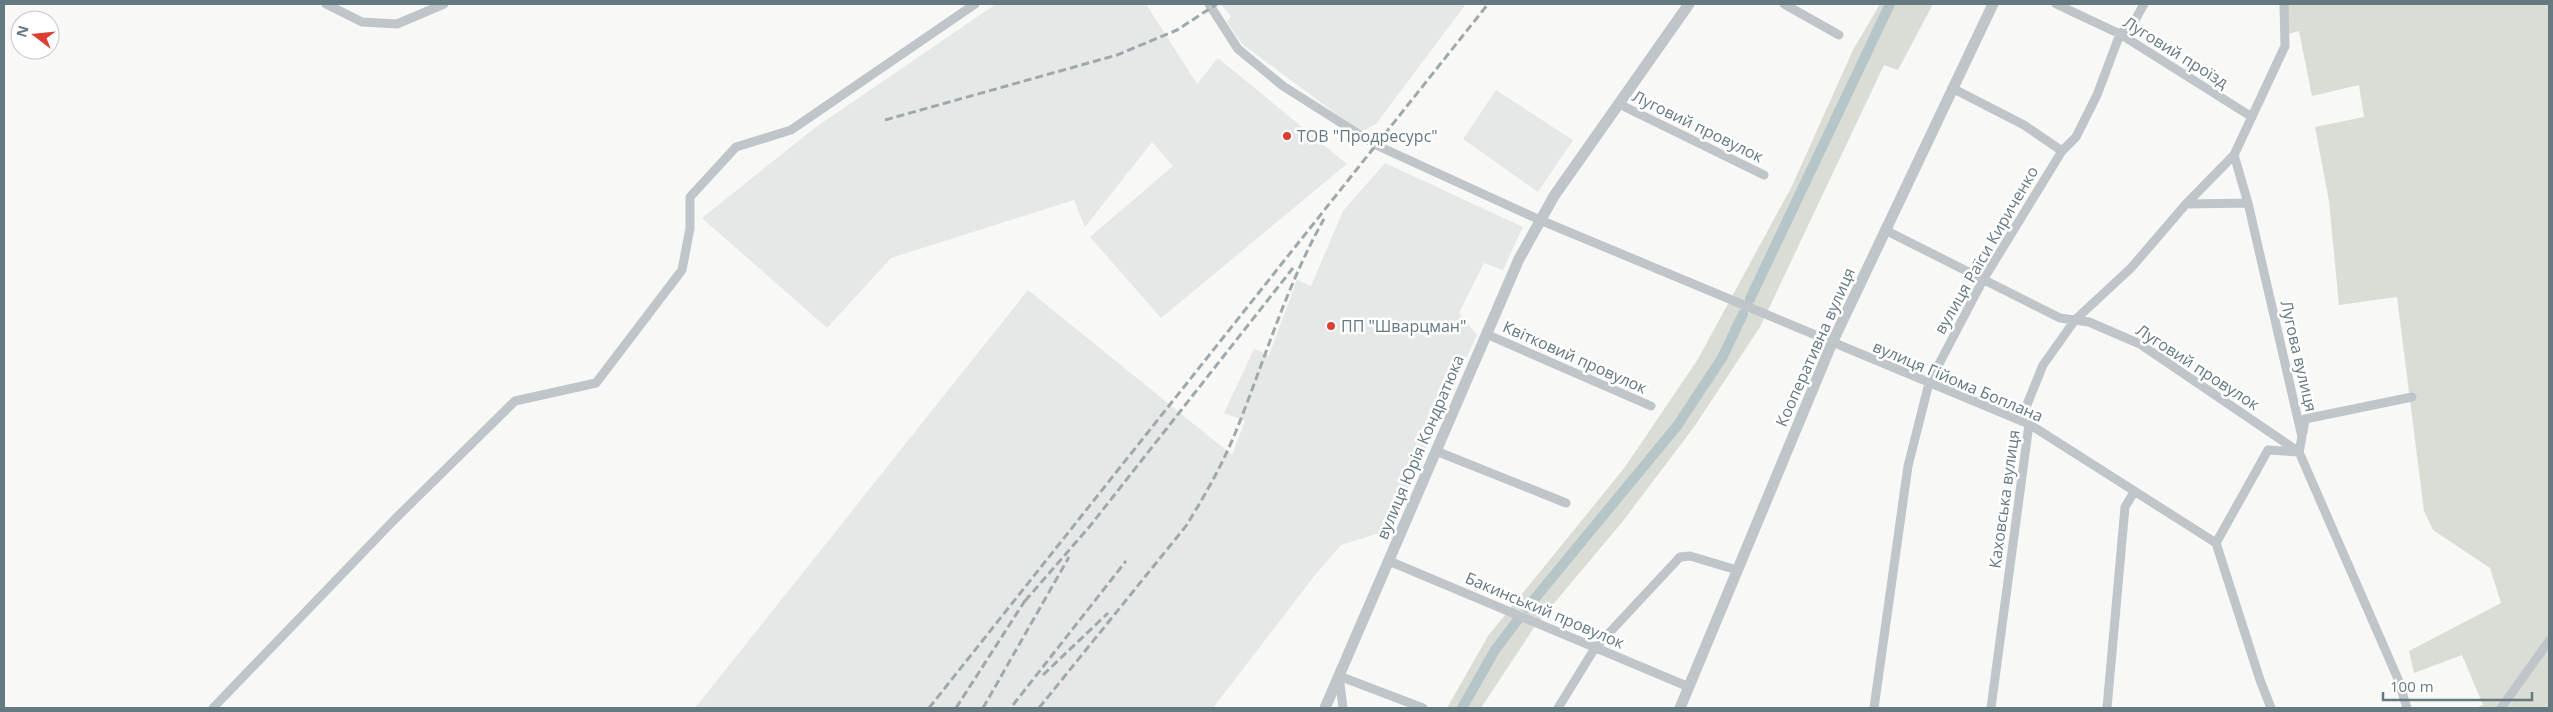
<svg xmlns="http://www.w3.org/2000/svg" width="2553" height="712" viewBox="0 0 2553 712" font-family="'Open Sans',sans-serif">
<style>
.built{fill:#e6e8e7}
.green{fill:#d9ddd5}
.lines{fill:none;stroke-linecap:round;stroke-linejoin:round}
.canal{stroke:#b6c5c7;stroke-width:10}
.minor{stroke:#bfc5c8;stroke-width:9}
.tertiary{stroke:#bfc5c8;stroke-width:11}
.rail{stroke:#9fa9ac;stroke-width:3;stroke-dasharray:8 4;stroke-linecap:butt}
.poi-dot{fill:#dc3e33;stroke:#fff;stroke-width:2}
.labels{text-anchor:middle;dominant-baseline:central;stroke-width:5;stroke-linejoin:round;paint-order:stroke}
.street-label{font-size:16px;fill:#657980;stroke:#fff}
.poi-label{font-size:16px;fill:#657980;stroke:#fff;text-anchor:start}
</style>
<rect width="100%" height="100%" fill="#f8f8f6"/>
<path class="built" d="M 996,4 L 1146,4 L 1197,84 L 1218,58 L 1347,164 L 1161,318 L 1090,237 L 1173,166 L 1152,142 L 1085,227 L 1074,200 L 891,258 L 827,328 L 702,218 L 816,127 Z
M 1223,4 L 1466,4 L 1376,124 L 1363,131 L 1350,124 L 1242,44 L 1227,22 L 1231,16 L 1221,5 Z
M 1496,90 L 1573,140 L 1538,192 L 1463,139 Z
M 1385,163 L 1523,227 L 1503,270 L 1484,263 L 1459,313 L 1477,335 L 1389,530 L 1341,545 L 1315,575 L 1213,708 L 695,708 L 1028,290 L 1232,455 L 1245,421 L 1224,413 L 1254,349 L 1269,355 L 1297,280 L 1311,286 L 1343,211 Z"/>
<path class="green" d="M 1880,4 L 1933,4 L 1898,70 L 1884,65 L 1760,327 L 1694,427 L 1623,521 L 1535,626 L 1481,708 L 1447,708 L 1488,636 L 1625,467 L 1698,359 L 1792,186 L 1853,50 Z
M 2285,4 L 2549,4 L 2549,708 L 2475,708 L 2483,705 L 2462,655 L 2414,673 L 2409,651 L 2501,603 L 2490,568 L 2433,530 L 2424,511 L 2397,297 L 2339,305 L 2329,201 L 2315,127 L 2364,117 L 2359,85 L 2312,96 L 2299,31 L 2288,34 Z"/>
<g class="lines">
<path class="canal" d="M 1750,299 L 1890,4
M 1527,608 L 1677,426 L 1722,358 L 1743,314
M 1462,708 L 1495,650 L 1517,621"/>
<path class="minor" d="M 326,4 L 362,22 L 397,24 L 444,4
M 1209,4 L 1238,49 L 1283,86 L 1376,145 L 1540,220 L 2029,424 L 2216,543 L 2260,680 L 2271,708
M 1784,4 L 1839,35
M 2056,4 L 2120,34 L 2252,117
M 2284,4 L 2285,46 L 2234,155 L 2248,203 L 2302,437 L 2299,452 L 2398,679 L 2407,708
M 1952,88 L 2024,125 L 2062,151
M 1619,104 L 1764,175
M 2186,204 L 2234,155
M 1885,230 L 2060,318 L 2089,322 L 2140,344 L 2299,452
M 1486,334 L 1651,406
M 2303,432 L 2305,419 L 2412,397
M 1436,451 L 1566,503
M 2216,543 L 2268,450 L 2299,452
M 1389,561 L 1689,687
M 213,708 L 395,519 L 515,401 L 596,383 L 682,270 L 690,228 L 690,197 L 736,147 L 791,130 L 975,4
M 1343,708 L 1339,676 L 1423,708
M 1558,708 L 1595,648 L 1680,557 L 1690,556 L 1737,570
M 1874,708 L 1908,466 L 1929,383 L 1983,280 L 2062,151 L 2076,137 L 2097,95 L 2120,34 L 2134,22 L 2144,4
M 1991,708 L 2029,424 L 2024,412 L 2043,365 L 2075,320 L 2131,268 L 2186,204 L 2248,203
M 2107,708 L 2125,507 L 2134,492
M 2501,708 L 2549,641"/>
<path class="tertiary" d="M 1325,708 L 1519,259 L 1554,196 L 1689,4
M 1680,708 L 1832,343 L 1993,4"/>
<path class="rail" d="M 885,120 L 1117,55 L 1177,30 L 1217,4
M 1025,601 L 1090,526 L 1293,268
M 1043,675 L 1108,613
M 1013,705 L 1126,561
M 929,708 L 1488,4
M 956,708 L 1028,596
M 983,708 L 1069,557
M 1039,708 L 1186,526 C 1204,497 1221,467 1234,436 C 1264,363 1285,288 1324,219"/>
</g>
<g class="poi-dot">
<circle cx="1287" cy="136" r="5"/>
<circle cx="1331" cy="326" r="5"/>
</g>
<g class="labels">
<g class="street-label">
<text transform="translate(2176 52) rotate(32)">Луговий проїзд</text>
<text transform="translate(1698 126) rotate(26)">Луговий провулок</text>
<text transform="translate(1986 250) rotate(-60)">вулиця Раїси Кириченко</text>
<text transform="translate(1815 347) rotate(-66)">Кооперативна вулиця</text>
<text transform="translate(2299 356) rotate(77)">Лугова вулиця</text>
<text transform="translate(1575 357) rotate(24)">Квітковий провулок</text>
<text transform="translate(2198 367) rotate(33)">Луговий провулок</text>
<text transform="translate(1958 381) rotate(23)">вулиця Гійома Боплана</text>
<text transform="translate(1420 447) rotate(-67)">вулиця Юрія Кондратюка</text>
<text transform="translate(2004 499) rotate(-82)">Каховська вулиця</text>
<text transform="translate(1545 610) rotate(23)">Бакинський провулок</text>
</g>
<g class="poi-label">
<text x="1297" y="136">ТОВ "Продресурс"</text>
<text x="1341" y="326">ПП "Шварцман"</text>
</g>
</g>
<rect width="2553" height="712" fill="none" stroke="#657980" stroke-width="10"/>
<g transform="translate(35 35) rotate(286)"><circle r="24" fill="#ffffff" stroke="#c1c9cc"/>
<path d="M0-4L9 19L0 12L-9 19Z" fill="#dc3e33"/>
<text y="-8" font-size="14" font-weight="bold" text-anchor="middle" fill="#657980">N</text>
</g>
<path d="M2383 692v8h149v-8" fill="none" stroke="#657980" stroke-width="2.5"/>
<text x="2390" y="692" font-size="15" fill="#657980" stroke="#ffffff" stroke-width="4" paint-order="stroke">100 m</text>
</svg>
